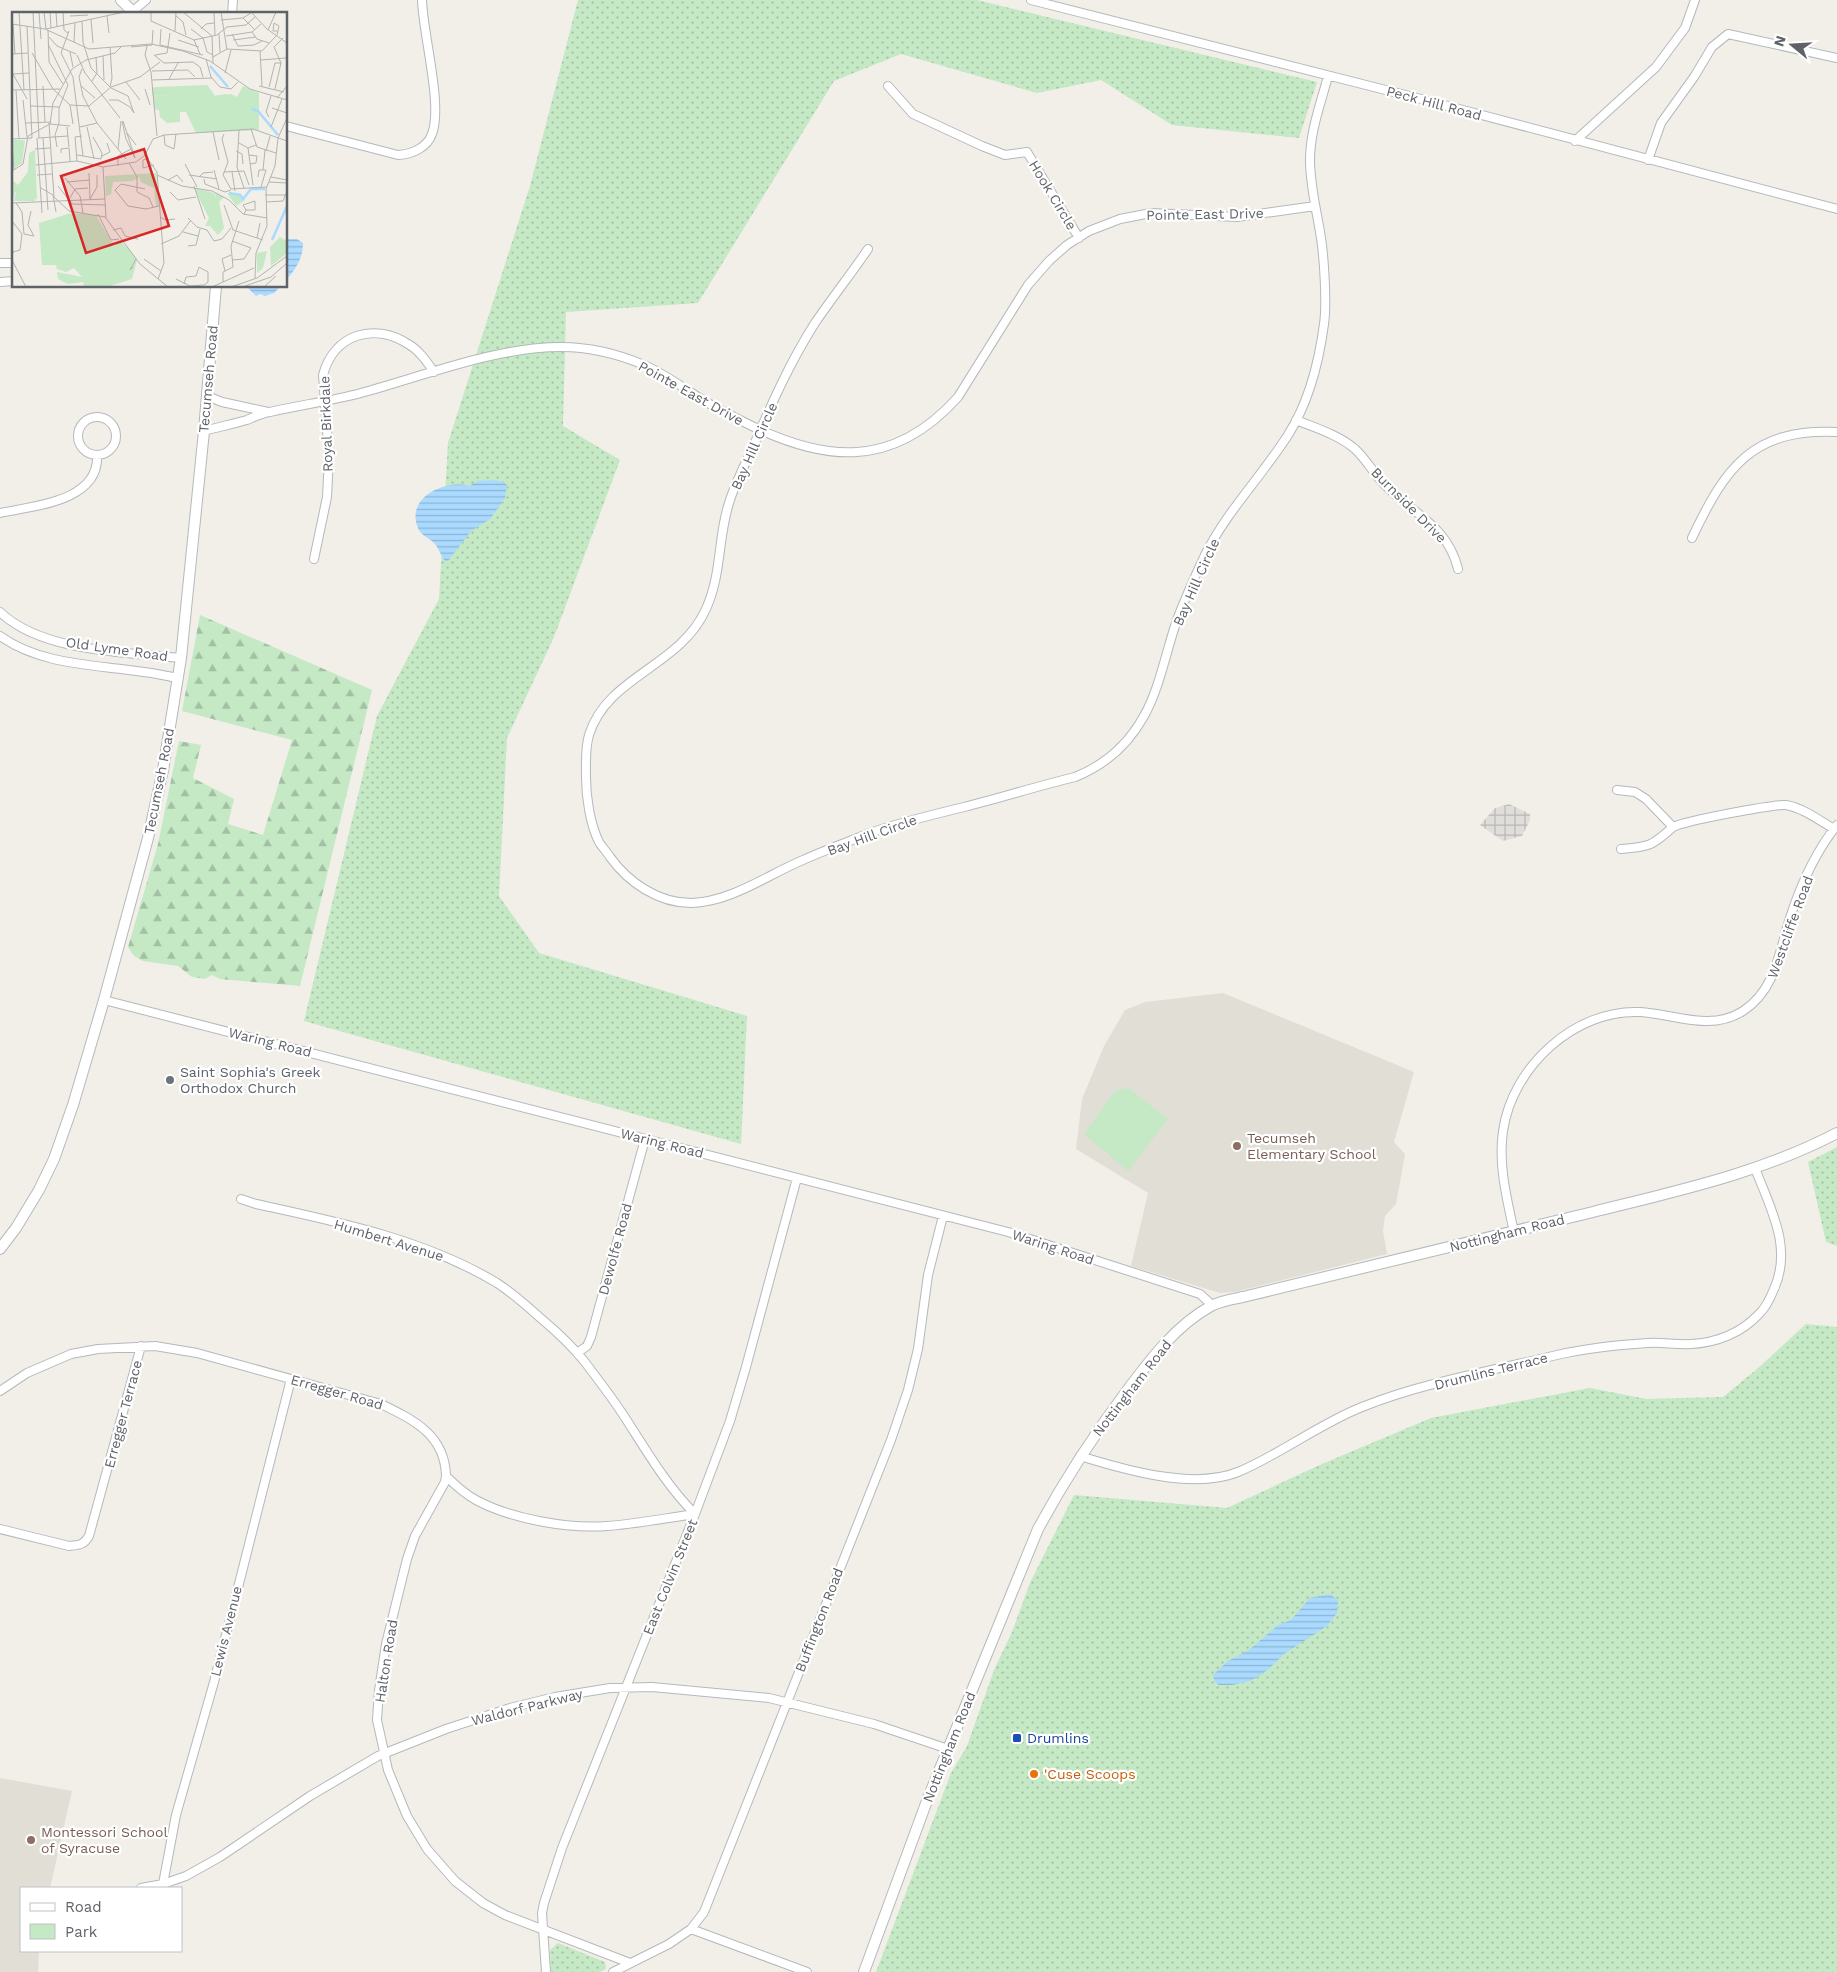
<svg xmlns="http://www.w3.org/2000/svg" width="1837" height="1972" viewBox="0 0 1837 1972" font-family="'Work Sans',sans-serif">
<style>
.industrial{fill:url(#industrial-grid)}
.education{fill:#e1ded6}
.grass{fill:url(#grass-dots)}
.forest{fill:url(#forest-firs)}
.park{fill:#c5e8c5}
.water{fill:url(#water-rules)}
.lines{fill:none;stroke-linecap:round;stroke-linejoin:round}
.minor-casing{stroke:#b5b8bc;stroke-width:10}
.tertiary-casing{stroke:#b5b8bc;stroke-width:12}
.minor{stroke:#fff;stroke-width:8}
.tertiary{stroke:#fff;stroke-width:10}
.worship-dot{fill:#6b7280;stroke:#fff;stroke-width:2}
.education-dot{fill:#8d6e63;stroke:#fff;stroke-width:2}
.transit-dot{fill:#1a4fb4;stroke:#fff;stroke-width:2}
.food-dot{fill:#e8710a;stroke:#fff;stroke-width:2}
.labels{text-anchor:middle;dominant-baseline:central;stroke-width:4.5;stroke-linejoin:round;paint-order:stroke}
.street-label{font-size:14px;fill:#5f6368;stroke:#fff}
.worship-label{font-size:14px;fill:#5b616d;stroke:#fff;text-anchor:start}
.education-label{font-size:14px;fill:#785e54;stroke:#fff;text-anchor:start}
.transit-label{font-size:14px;fill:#164399;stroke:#fff;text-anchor:start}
.food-label{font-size:14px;fill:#c56008;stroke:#fff;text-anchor:start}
.inset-river{fill:none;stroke:#aadaff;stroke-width:2.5}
.inset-road{fill:none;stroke:#b3b3b1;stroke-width:1}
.view{fill:#d62828;fill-opacity:0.15;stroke:#d62828;stroke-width:2.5}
.inset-edge{fill:none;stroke:#5f6368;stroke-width:2.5}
</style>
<defs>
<pattern id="industrial-grid" width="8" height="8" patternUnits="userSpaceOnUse" patternTransform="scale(1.25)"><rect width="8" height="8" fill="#e0deda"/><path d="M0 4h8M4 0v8" fill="none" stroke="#b9b8b5"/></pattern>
<pattern id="grass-dots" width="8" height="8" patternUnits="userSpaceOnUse" patternTransform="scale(1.25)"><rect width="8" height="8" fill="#c5e8c5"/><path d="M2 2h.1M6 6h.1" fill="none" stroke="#a3c0a4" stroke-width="1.8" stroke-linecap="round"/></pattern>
<pattern id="forest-firs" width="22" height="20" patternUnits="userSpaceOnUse" patternTransform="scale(1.25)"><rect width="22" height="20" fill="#c5e8c5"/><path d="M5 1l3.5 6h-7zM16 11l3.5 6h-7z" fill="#a3c0a4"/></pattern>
<pattern id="water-rules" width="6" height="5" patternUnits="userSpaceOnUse" patternTransform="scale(1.25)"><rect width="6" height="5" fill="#aadaff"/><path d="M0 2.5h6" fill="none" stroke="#8eb4d2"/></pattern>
</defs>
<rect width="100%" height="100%" fill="#f1efe8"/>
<path class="industrial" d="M 1509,804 L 1530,814 L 1530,820 L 1522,836 L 1503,841 L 1480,825 L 1495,808 Z"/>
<path class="education" d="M 1223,993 L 1414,1072 L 1394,1142 L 1405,1154 L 1396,1204 L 1385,1216 L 1383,1231 L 1387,1254 L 1235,1292 L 1220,1293 L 1131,1266 L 1148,1193 L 1076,1149 L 1082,1099 L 1104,1046 L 1125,1010 L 1145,1002 Z
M 0,1778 L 72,1791 L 50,1888 L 21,1888 L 21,1951 L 39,1951 L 38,1972 L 0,1972 Z"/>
<path class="grass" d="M 578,0 L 977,0 L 1317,82 L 1299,138 L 1172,125 L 1101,80 L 1037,93 L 901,54 L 834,81 L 698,303 L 566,312 L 563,426 L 620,460 L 554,637 L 507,738 L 499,896 L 539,953 L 747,1016 L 741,1144 L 304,1021 L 377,716 L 439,599 L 448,443 L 530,186 Z
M 1837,1147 L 1837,1246 L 1826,1242 L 1808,1162 Z
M 1806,1324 L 1837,1327 L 1837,1972 L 876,1972 L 951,1773 L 967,1746 L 994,1670 L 1012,1632 L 1030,1583 L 1074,1495 L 1227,1508 L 1322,1464 L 1431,1418 L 1590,1388 L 1646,1399 L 1723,1397 L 1757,1369 Z
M 558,1943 L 605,1962 L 606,1969 L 600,1972 L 551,1972 L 550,1950 Z"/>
<path class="forest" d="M 200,615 L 372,690 L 300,986 L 220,979 L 212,975 L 205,979 L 192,977 L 178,966 L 143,961 L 134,956 L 128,947 L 158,844 L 179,741 L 201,745 L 193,778 L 234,799 L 228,824 L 263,835 L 292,740 L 182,711 Z"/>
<path class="park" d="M 1128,1088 L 1168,1119 L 1128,1171 L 1084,1134 L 1115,1091 Z"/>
<path class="water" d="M 286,239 L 297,239 L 303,243 C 303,258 296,269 286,280 Z
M 246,286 L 281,286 L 274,293 L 265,296 L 260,294 L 256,296 Z
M 478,481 C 488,481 499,478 507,485 L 505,498 L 490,519 L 471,531 L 448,561 L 445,561 C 441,556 439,549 435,544 C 430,538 421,536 418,528 C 405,498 445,479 469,486 Z
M 1330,1594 L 1338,1600 L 1337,1613 L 1327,1626 L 1284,1654 L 1270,1668 L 1259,1676 L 1250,1681 L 1232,1685 L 1219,1685 L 1215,1682 L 1213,1675 L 1228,1661 L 1249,1650 L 1278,1625 L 1291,1620 L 1310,1598 Z"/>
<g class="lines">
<defs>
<path id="minor" d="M 1031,0 L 1425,100 L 1837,209
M 133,11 L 146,0
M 232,14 L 233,0
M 888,86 L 913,114 L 982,146 L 1005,155 L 1027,152 L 1079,238
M 286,126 L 398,155 C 412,154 427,148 432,134 C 443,105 423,35 422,0
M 1575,141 L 1656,67 L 1685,28 L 1695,0
M 1648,160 L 1661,123 L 1694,77 L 1712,47 L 1728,34 L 1837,58
M 868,249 C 851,274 832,298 815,323 C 790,362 771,405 753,447 C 745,464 737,480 731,497 C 717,535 723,571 706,609 C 680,667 607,676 589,735 C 585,748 586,763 586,777 C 586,797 590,824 599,842 C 602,847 607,852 610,857 C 628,882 658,903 691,903 C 731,902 767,875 803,860 C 825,850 848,842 870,833 C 901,822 932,815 964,807 C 1001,798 1037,786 1075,777 C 1105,765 1128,745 1144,716 C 1159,690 1166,652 1176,623 C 1184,600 1195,577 1205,555 C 1227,511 1262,476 1288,435 C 1309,402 1319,362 1324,324 C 1327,303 1324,258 1321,238 C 1317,212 1310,186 1310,160 C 1310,131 1321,103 1328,76
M 0,263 L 14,263
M 0,282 L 14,281
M 207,396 L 222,402 L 268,412
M78 436a19 19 0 1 1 38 0a19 19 0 1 1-38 0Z
M 1296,420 C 1316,428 1339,435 1355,449 C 1367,460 1375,476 1387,487 C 1415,515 1448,527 1458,569
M 204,431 C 218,427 233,424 247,420 C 254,417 262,413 270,412 C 300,405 331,401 361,393 C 424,376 496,347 561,347 C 589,347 618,354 644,365 C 665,374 683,388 703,400 C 714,407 727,413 738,419 C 820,462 891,472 958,397 L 1028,285 L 1049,261 L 1067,245 L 1089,231 L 1120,219 L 1151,213 L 1237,217 L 1315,206
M 0,513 C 34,506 100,501 97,455
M 1692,538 C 1725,468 1752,428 1837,432
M 314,559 L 327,497 L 329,457 L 323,375 C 334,334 374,322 408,344 C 419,350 427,362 434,372
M 0,612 C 42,652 125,652 181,658
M 0,636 C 35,661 79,664 121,669 C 140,671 159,674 178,678
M 1617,790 L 1635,792 L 1646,799 L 1673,827 C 1652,846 1649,847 1621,849
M 1673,827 C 1685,821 1773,804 1786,805 C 1803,808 1819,820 1834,829
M 104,1000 L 1008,1232 L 1200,1294 L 1212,1305
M 241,1199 L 256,1204 C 338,1222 424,1239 497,1283 C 514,1294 529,1308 544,1321 C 558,1333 572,1346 584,1361 C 597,1378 610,1395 622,1413 C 645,1448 665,1484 695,1514
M 1514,1232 C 1507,1199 1498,1165 1503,1131 C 1512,1067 1575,1009 1640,1012 C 1675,1014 1710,1032 1743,1011 C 1778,988 1779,948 1792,912 C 1802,882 1817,850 1837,825
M 577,1353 L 587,1346 L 591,1337 L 645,1139
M 0,1391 L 27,1373 L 71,1354 L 98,1349 L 155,1346 L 197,1353 L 381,1404 C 414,1420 445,1435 446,1476 C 455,1485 465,1494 476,1500 C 511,1519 568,1529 607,1526 C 636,1524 666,1518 695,1514
M 1080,1456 C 1125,1470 1194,1490 1238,1472 C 1281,1454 1319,1424 1362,1407 C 1421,1383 1495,1370 1557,1355 C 1587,1348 1617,1345 1648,1343 C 1662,1342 1677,1345 1691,1344 C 1716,1343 1741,1333 1758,1315 C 1766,1308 1770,1299 1774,1289 C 1793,1247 1770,1208 1755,1168
M 446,1476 L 445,1482 L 415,1536 L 407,1559 L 386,1644 L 379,1690 L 377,1720 L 388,1770 L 407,1816 L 427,1849 L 455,1881 L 483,1903 L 505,1915 L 630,1963
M 0,1529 L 69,1546 C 79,1545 84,1545 89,1536 L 141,1346
M 163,1884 L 176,1815 L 214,1682 L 291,1379
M 141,1888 L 163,1884 L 186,1876 L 220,1857 L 310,1796 L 378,1756 L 446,1729 L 510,1708 L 555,1697 L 610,1688 L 652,1687 L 769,1698 L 874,1724 L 948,1749
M 691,1929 L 807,1972
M 546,1972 L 542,1913 L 544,1903 L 562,1848 L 695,1514 L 730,1421 L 746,1367 L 797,1178
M 613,1972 L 669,1944 L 691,1929 L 704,1912 L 891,1440 L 908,1390 L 918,1349 L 928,1275 L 943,1216"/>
<path id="tertiary" d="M 121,0 L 135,14
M 0,1249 L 16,1228 L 39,1190 L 54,1159 L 73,1105 L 104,1000 L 148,838 L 163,770 L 181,658 L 204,431 L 216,286
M 864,1972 L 928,1798 L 1038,1529 C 1064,1481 1093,1436 1126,1392 C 1150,1360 1175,1326 1211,1306 C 1220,1301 1233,1299 1243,1297 C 1360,1269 1477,1241 1593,1212 C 1676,1191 1761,1173 1837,1133"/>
</defs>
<use href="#minor" class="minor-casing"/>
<use href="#tertiary" class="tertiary-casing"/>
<use href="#minor" class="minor"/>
<use href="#tertiary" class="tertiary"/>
</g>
<circle class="worship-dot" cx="170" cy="1080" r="5"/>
<g class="education-dot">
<circle cx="1237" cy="1146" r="5"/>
<circle cx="31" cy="1840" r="5"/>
</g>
<rect class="transit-dot" x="1012" y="1733" width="10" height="10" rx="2.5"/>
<circle class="food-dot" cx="1034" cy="1774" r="5"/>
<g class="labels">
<g class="street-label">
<text transform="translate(1434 103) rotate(15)">Peck Hill Road</text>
<text transform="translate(1053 195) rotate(59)">Hook Circle</text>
<text transform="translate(1205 214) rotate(-1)">Pointe East Drive</text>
<text transform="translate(208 379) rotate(-85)">Tecumseh Road</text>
<text transform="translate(691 393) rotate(29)">Pointe East Drive</text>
<text transform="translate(326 424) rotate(-92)">Royal Birkdale</text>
<text transform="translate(754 446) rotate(-66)">Bay Hill Circle</text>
<text transform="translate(1409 505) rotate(45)">Burnside Drive</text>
<text transform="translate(1196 582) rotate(-66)">Bay Hill Circle</text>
<text transform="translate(117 649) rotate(8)">Old Lyme Road</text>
<text transform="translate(159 781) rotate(-79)">Tecumseh Road</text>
<text transform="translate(872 835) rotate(-20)">Bay Hill Circle</text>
<text transform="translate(1790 927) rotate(-70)">Westcliffe Road</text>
<text transform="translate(270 1042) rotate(14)">Waring Road</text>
<text transform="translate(662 1143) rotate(14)">Waring Road</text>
<text transform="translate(1507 1233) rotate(-14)">Nottingham Road</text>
<text transform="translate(389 1240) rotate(17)">Humbert Avenue</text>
<text transform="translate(1053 1247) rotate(18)">Waring Road</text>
<text transform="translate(615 1249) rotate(-75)">Dewolfe Road</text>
<text transform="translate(1491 1371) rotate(-14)">Drumlins Terrace</text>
<text transform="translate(1132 1388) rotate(-52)">Nottingham Road</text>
<text transform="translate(337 1392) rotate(16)">Erregger Road</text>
<text transform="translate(123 1414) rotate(-75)">Erregger Terrace</text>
<text transform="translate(670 1577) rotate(-68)">East Colvin Street</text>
<text transform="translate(819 1620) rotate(-69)">Buffington Road</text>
<text transform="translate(226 1631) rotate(-76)">Lewis Avenue</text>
<text transform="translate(386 1661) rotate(-81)">Halton Road</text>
<text transform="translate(527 1707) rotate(-14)">Waldorf Parkway</text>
<text transform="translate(949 1747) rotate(-68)">Nottingham Road</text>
</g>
<g class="worship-label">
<text x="180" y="1072">Saint Sophia's Greek<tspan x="180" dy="16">Orthodox Church</tspan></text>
</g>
<g class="education-label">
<text x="1247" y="1138">Tecumseh<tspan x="1247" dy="16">Elementary School</tspan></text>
<text x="41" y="1832">Montessori School<tspan x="41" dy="16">of Syracuse</tspan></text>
</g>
<g class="transit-label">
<text x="1027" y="1738">Drumlins</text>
</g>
<g class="food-label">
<text x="1044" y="1774">'Cuse Scoops</text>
</g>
</g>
<g transform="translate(12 12)">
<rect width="275" height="275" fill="#f1efe8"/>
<path d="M 144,161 L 147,194 L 144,194 L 142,176 L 129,170 L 127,165 L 121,169 L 101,170 L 99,182 L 94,184 L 93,164 ZM 59,201 L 84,203 L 102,234 L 108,229 L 117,237 L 125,248 L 120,267 L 98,274 L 71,275 L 72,270 L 56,272 L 46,267 L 45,260 L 70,265 L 62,256 L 54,260 L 45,257 L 44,253 L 30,253 L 27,211 ZM 268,225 L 275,229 L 275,241 L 259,254 L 258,235 ZM 255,239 L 251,256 L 245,261 L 245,241 Z" fill="#c5e8c5"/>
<path d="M 195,73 L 203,84 L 214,82 L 215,85 L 195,117 L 184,121 L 174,100 L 168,100 L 168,110 L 155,111 L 148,105 L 147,98 L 142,97 L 141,83 L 158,84 ZM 23,138 L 25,188 L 22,186 L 20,172 L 3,180 L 0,190 L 0,168 L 6,173 L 16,160 L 17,141 ZM 182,176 L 202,181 L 204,187 L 203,181 L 212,185 L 207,190 L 212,216 L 206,223 L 198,214 L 193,214 L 197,206 Z" fill="#c5e8c5"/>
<path d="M 195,73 L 203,84 L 219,82 L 225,85 L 231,74 L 247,81 L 247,118 L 187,121 L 178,99 L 167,100 L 166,90 L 158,89 L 158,84 L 140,83 L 140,76 L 145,75 Z" fill="#c5e8c5"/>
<path d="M 0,128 L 13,128 L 10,151 L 2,156 ZM 20,170 L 23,189 L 2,189 L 5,175 ZM 215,181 L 229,182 L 233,188 L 224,194 Z" fill="#c5e8c5"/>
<path class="inset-river" d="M 198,54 L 216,75M 240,97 L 246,99 L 266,123M 217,181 L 228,183 L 231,187 L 239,177 L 253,177M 260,228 L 275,194"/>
<path class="inset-road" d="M 7,0 L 12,78M 21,0 L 27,126M 27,0 L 29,27M 32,0 L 34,17 L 112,0M 38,0 L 39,16M 44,0 L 45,15M 51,0 L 52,18 L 56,21M 139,0 L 139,9 L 182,28 L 205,23 L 215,15 L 234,13 L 243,5M 171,0 L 200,24M 209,0 L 215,38M 239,0 L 255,17 L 275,31M 202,1 L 203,23M 58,4 L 76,3M 95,4 L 97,21M 164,4 L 171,10 L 174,23M 231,6 L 243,18M 79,7 L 81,31M 209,8 L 231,6 L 239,1M 70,9 L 71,30 L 79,56 L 99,76 L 116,84 L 122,101 L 118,95M 0,12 L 33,17 L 77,37 L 139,32 L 171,39 L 198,49 L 238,77 L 275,88M 1,12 L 3,42M 15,14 L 20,126M 179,17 L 191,26 L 195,40 L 201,43M 189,17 L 194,12 L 202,11M 36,18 L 37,50 L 51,72M 256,18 L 264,0M 57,19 L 49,41 L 61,65 L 71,144M 163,19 L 164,0M 240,20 L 245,27 L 257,31M 207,22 L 208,40M 220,22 L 226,34 L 242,33 L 250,29M 200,24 L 201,51M 214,24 L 240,20 L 249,12M 37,25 L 45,34 L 64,42M 166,28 L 187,35M 182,28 L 188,42M 221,28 L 244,25M 62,30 L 63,11M 36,32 L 56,73 L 47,96 L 47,111 L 43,123 L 45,135M 140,33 L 141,18M 148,33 L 191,43M 148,33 L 149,17M 135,34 L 133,43 L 139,60 L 145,124M 119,35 L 140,33M 248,39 L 250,74M 58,40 L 61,55M 20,41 L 41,77M 0,42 L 16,41M 65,43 L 73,61 L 108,106M 142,43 L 152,51 L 181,50 L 188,55 L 191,65M 143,43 L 155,41 L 158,21M 91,44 L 92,68M 201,45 L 215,37 L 250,39 L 265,23 L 267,14 L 262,11 L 261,19 L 265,19M 194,47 L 199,65 L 208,75 L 219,77 L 226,70M 249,48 L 274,46M 70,57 L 67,65 L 71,84 L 85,111 L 114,147M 140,59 L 176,58 L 183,65M 213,61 L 219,38M 1,62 L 15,87M 1,62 L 17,61M 157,67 L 166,51M 140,68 L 200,66M 80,69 L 85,61 L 84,45M 114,70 L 128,88M 31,74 L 33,110M 69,74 L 83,86M 247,74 L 272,80M 98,75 L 100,66 L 98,35M 257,75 L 263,51 L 269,51M 41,77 L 58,93 L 77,94 L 99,75 L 128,65 L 148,50M 133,77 L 138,93M 263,77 L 269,51 L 262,35 L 271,26M 0,78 L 48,77M 4,78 L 7,127M 265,86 L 275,74M 11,88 L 15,125M 97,88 L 106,88 L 118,95M 58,93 L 61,112M 19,94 L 47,95M 260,96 L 275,101M 257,105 L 254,100 L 259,84M 110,109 L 114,127 L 123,146 L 111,109M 13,111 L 39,110M 37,111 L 42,185 L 57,199 L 93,205 L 128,252 L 156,275M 38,112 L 58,114M 55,115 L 57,135M 68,115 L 85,111M 75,115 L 82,147M 259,115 L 270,87M 239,117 L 245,135 L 264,141M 227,118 L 225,155 L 232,176M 201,120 L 207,148M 115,121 L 124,133M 212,122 L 210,127 L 216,150 L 211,163 L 219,177 L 255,175M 152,123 L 153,133 L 162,137 L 164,122M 31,125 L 36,198M 25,126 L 30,201M 26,126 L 56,124M 0,127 L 20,126M 0,131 L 2,158M 227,131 L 236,136 L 244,133M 236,136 L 241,173M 23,137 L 38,136M 106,137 L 109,109M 224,139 L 230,142 L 231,152M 254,139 L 258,124M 49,141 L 49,137 L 57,136 L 58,149M 65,143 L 89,147 L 90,141 L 81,125M 133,143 L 145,160 L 152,251 L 146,267M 237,143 L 245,144 L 244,151 L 238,152M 90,144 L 98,140 L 95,131M 137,146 L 131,148 L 131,156 L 142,153M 65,149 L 63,125 L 70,124M 117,151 L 125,165 L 125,180 L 137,186 L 141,195M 173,152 L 185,175M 24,153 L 65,149 L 91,155 L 124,150 L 133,143 L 141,127 L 152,123 L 241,117 L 275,129M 106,154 L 106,144 L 119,137M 91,155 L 94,206M 202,158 L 207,177M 251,158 L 253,138M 0,159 L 11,152 L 16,124 L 38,112 L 41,91 L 60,57 L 74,48 L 103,41 L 109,35M 212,160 L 232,159 L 237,173M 220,160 L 223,179M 77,161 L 78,187M 25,163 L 40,162M 145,163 L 170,174 L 200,179 L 217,188 L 231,202 L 255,206M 177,163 L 205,167M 187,165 L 191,161 L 201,160M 246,165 L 247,158 L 254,158 L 249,175M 259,165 L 275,168M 53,166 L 68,184 L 71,201M 192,167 L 193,172 L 213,180 L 219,178M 156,168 L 165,163 L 171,170M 55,170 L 78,168M 257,170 L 275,171M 46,174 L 60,192 L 94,193M 182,174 L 193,207M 29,176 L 41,183 L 44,200M 133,177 L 109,172 L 103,178 L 116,194 L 134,197 L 147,194M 158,180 L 166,188 L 184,185M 253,183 L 274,183M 58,186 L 63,177 L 76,176M 78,187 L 85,175 L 85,163M 254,190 L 271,189 L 275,179M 0,191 L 93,187M 4,191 L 10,200 L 12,222M 212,193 L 221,218 L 251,228M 86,202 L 99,228 L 107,227M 232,202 L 234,198 L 231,193 L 243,189 L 243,198 L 234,198M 148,205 L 154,208 L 163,207M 176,206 L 185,215 L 195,218 L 202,229 L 210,227 L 219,216M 0,209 L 10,222M 101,218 L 109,216 L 113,224 L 126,227M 171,220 L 186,224M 12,222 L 22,224 L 16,213 L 19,199M 245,226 L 248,211M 149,232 L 167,224 L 179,208M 176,234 L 184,233 L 188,217M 0,245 L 1,240 L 8,238 L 10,222M 132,247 L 149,259M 0,248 L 14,275M 220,248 L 232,247 L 239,236 L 220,229M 121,255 L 118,258 L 124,247M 213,259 L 210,247 L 219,243M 243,266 L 244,241 L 255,214 L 254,177 L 263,154 L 266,126 L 275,106M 164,267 L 178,274 L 192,273M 211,270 L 211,260 L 221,255 L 219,234 L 227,209M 172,272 L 174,265 L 184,264 L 187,255 L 196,260 L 196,270 L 192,273M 233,274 L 259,265 L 275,251M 200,275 L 242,256M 219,275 L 245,266 L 275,244M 252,275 L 264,264"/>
<path class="view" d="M 132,137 L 157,214 L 74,241 L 49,164 Z"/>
<rect width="275" height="275" class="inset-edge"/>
</g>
<rect x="20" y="1887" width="162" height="65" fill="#ffffff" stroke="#bfc1c3"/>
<rect x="30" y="1903" width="25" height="8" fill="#ffffff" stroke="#bfc1c3"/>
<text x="65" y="1912" font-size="15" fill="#5f6368">Road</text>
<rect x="30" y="1924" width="25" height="15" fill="#c5e8c5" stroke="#bfc1c3"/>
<text x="65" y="1937" font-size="15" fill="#5f6368">Park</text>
<g transform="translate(1792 45) rotate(288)" stroke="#ffffff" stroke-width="4" paint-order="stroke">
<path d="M0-4L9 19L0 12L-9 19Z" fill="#5f6368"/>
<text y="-8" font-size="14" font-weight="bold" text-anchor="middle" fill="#5f6368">N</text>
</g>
</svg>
